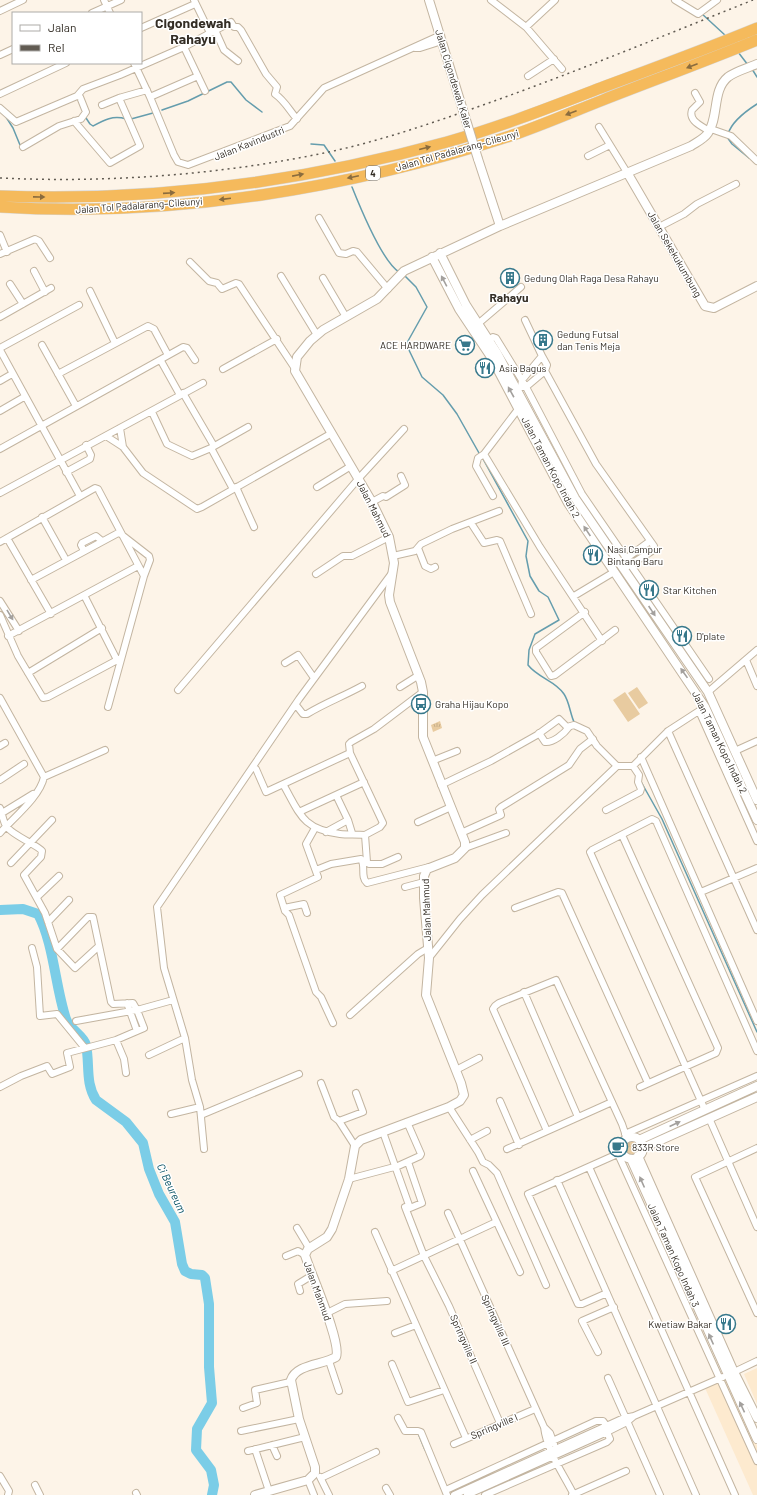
<svg xmlns="http://www.w3.org/2000/svg" width="757" height="1495" viewBox="0 0 757 1495" font-family="Barlow,sans-serif">
<style>
.built{fill:#fdeacf}
.green{fill:#e8cba0}
.park{fill:url(#park-tufts)}
.lines{fill:none;stroke-linecap:round;stroke-linejoin:round}
.stream{stroke:#659dad;stroke-width:1.5}
.river{stroke:#7bcde7;stroke-width:10}
.street-casing{stroke:#c3b5a1;stroke-width:8}
.secondary-casing{stroke:#c3b5a1;stroke-width:10}
.highway-casing{stroke:#d6d5d3;stroke-width:12}
.street{stroke:#fff;stroke-width:6}
.secondary{stroke:#fff;stroke-width:8}
.highway{stroke:#f5ba5c;stroke-width:11}
.rail{stroke:#615b52;stroke-width:1.5;stroke-dasharray:2 4;stroke-linecap:butt}
.secondary-bridge-casing{stroke:#c3b5a1;stroke-width:10;stroke-linecap:butt}
.secondary-bridge{stroke:#fff;stroke-width:8}
.oneway{fill:#8a6c3e}
.oneway2{fill:#a3a09d}
.labels{text-anchor:middle;dominant-baseline:central;stroke-width:3;stroke-linejoin:round;paint-order:stroke}
.shield{fill:#fff;stroke:#706c66;stroke-width:1}
.shield-label{font-size:9px;font-weight:bold;fill:#332d25}
.street-label{font-size:10px;fill:#332d25;stroke:#fff}
.poi-label{font-size:10px;fill:#332d25;stroke:#fff;text-anchor:start}
.water-label{font-size:11px;font-style:italic;fill:#024d5f;stroke:#fff}
.quarter-label{font-size:12px;font-weight:bold;fill:#332d25;stroke:#fff}
.district-label{font-size:14px;font-weight:bold;fill:#332d25;stroke:#fff}
</style>
<defs>
<pattern id="park-tufts" width="24" height="20" patternUnits="userSpaceOnUse"><rect width="24" height="20" fill="#e8cba0"/><path d="M3 7l-1-3M5 7V3M7 7l1-3M15 17l-1-3M17 17v-4M19 17l1-3" fill="none" stroke="#c7af8a"/></pattern>
</defs>
<rect width="100%" height="100%" fill="#fdf4e8"/>
<path class="built" d="M 757,1368 L 757,1404 L 744,1374 Z
M 727,1378 L 757,1446 L 757,1495 L 753,1495 L 705,1388 Z"/>
<path class="green" d="M 637,687 L 648,703 L 639,709 L 628,693 Z
M 625,692 L 640,714 L 628,722 L 613,700 Z"/>
<path class="park" d="M 440,721 L 442,728 L 433,732 L 431,725 Z
M625 1147a8 8 0 1 1 16 0a8 8 0 1 1-16 0Z"/>
<g class="lines">
<path class="stream" d="M 701,13 L 726,36
M 738,52 L 748,65
M 752,69 L 757,77
M 162,110 L 188,101 L 227,82 L 231,82 L 246,100 L 262,112
M 6,117 L 13,128 L 20,145 L 23,145
M 86,118 L 90,124 L 93,126 C 104,120 113,115 126,119
M 131,119 L 153,113
M 728,134 C 732,121 746,111 757,104
M 727,137 L 732,144 L 749,158
M 311,144 L 324,145 L 335,161
M 352,187 C 360,207 382,261 399,272
M 404,275 L 416,287 L 427,307 L 408,341 L 407,346 L 422,377 L 443,395 L 457,414 L 479,453
M 482,457 L 528,541 L 526,556 L 530,576 L 539,591 L 548,597 L 559,620 L 535,634 L 529,650 L 528,665 C 538,678 556,681 564,694 C 570,703 570,715 575,724
M 640,780 L 662,819 L 757,1032
M 418,1433 L 425,1450"/>
<path class="river" d="M 0,910 L 23,909 L 38,914 C 54,944 55,986 66,1019 C 69,1029 83,1035 86,1045 C 90,1064 85,1083 96,1100 L 126,1122 L 143,1143 L 149,1169 L 159,1194 L 175,1222 L 182,1264 L 185,1271 L 191,1274 L 202,1275 L 205,1278 L 209,1304 L 209,1367 L 212,1403 L 197,1429 L 196,1450 L 211,1470 L 214,1485 L 212,1495"/>
<defs>
<path id="street" d="M 104,0 L 110,13
M 194,0 L 210,33
M 491,0 L 526,27 L 562,69
M 675,0 L 698,14 L 717,0
M 0,11 L 23,0
M 92,13 L 121,0
M 526,27 L 555,0
M 141,28 L 195,4
M 215,30 L 224,50 L 238,61
M 184,47 L 205,91
M 415,48 L 420,48 L 442,41
M 0,55 L 13,49
M 134,63 L 150,97 L 174,155 L 178,162 L 188,165 L 290,126 L 324,88 L 441,35
M 528,76 L 554,59
M 695,93 L 700,102 L 692,110 C 688,121 702,126 709,131
M 0,94 L 66,63
M 150,97 L 198,76
M 102,105 L 119,98
M 0,108 L 16,122 L 77,96 L 83,89 L 120,75 L 184,47 L 231,22 L 234,27 L 238,27 L 241,30 L 266,74 L 277,87 L 275,94 C 285,101 289,110 297,119
M 74,121 L 110,163 L 140,146 L 119,98 L 147,90
M 599,127 L 628,174
M 711,129 L 731,136 L 757,161
M 23,147 L 59,126 L 81,119 L 86,112 L 80,97 L 77,96
M 588,156 L 610,145
M 319,218 L 339,253 L 346,254 L 353,251 L 357,252 L 388,289
M 659,227 L 684,214 L 697,204 L 736,184
M 0,235 L 7,252
M 0,254 L 35,239 L 39,241 L 50,258
M 190,262 L 209,281 L 217,283 L 222,289 L 236,283 L 239,284 L 294,367
M 34,271 L 45,292
M 281,276 L 317,335
M 323,278 L 346,317
M 10,284 L 23,304
M 90,291 L 115,343
M 0,317 L 51,288
M 479,323 L 521,287
M 489,340 L 493,337 L 496,338 L 526,387 L 582,494 L 709,679
M 42,345 L 76,406
M 0,348 L 79,305
M 0,350 L 80,496
M 161,361 L 180,395
M 223,369 L 277,339
M 545,371 L 596,464 L 654,546 L 652,551 L 628,566
M 58,374 L 148,326 L 154,329 L 168,355
M 0,381 L 12,374
M 521,387 L 522,380 L 542,356 L 525,320
M 523,387 L 526,387 L 545,371 L 547,365 L 542,356
M 183,393 L 214,446
M 519,408 L 484,454 L 540,547 L 602,641
M 0,411 L 24,397
M 152,412 L 167,444 L 192,456 L 211,448 L 248,427
M 120,428 L 123,447
M 106,436 L 123,447 L 143,473 L 197,509 L 202,507 L 332,433
M 211,448 L 233,489
M 0,449 L 183,347 L 187,348 L 195,360
M 484,454 L 478,458 L 476,466 L 493,496
M 66,472 L 90,459 L 91,455 L 86,445
M 236,487 L 254,527
M 317,487 L 351,466
M 0,493 L 203,383
M 372,502 L 383,496 L 386,497 L 405,485 L 401,476
M 42,517 L 66,560
M 471,523 L 484,543 L 497,540 L 500,541 L 531,614
M 122,535 L 149,556 L 150,560 L 144,576
M 7,538 L 51,614
M 0,542 L 95,488 L 98,489 L 144,576 L 108,707
M 418,548 L 425,566 L 431,569 L 435,567
M 84,551 L 81,545 L 82,543 L 96,536 L 102,541
M 393,556 L 415,551 L 421,544 L 452,529 L 499,511
M 624,560 L 650,541
M 316,574 L 343,556 L 352,556 L 389,537
M 31,580 L 120,532
M 84,595 L 117,660
M 574,596 L 614,572
M 0,601 L 19,631
M 585,612 L 536,648 L 536,652 L 551,676 L 555,675 L 615,630
M 0,615 L 18,656 L 43,698 L 48,697 L 121,658
M 8,636 L 138,566
M 746,660 L 757,686
M 285,663 L 298,655 L 314,678
M 28,673 L 102,628
M 400,687 L 419,675
M 178,690 L 359,478 L 404,429
M 708,692 L 757,650
M 0,698 L 44,777
M 296,705 L 303,714 L 307,714 C 325,703 344,696 362,686
M 699,711 L 757,841
M 668,731 L 757,930
M 539,733 L 545,742 C 553,743 564,734 569,727
M 0,746 L 5,743
M 735,751 L 757,741
M 350,753 L 383,823 L 380,827 L 365,835
M 641,757 L 757,1021
M 432,761 L 457,751
M 256,769 L 266,792 L 350,753 L 349,744 L 351,742 L 374,729 L 423,692
M 0,780 L 24,764
M 283,784 C 300,814 302,829 340,834 C 348,835 356,834 365,835 L 367,862 L 369,864 L 382,864 L 398,857
M 441,785 L 491,761 L 537,735 L 559,719 L 567,727 L 574,725 L 587,731 L 597,746 L 617,766
M 336,795 L 348,820 L 352,833
M 0,808 C 2,813 3,821 6,826 C 13,836 38,845 42,851 L 41,857 L 24,875 L 45,913 L 57,949 L 75,968 L 99,946
M 606,810 L 640,792 L 641,789 L 638,782 L 639,775 L 633,766 L 668,731 L 705,707
M 299,812 L 364,782
M 2,813 L 33,794
M 418,822 L 451,807
M 315,828 L 306,844 L 318,877 L 280,895 L 285,911 L 289,915 L 316,992 L 321,997 L 333,1023
M 326,832 L 348,820
M 0,833 C 13,818 40,797 44,777 L 105,750
M 461,833 L 501,815 L 499,809 L 501,807 L 569,765 L 580,749 L 593,739
M 622,835 L 718,1048 L 716,1053 L 640,1087
M 465,848 L 506,833
M 11,863 L 52,820
M 316,870 L 331,864 L 361,859 C 366,866 360,877 367,883 L 429,867
M 405,887 L 424,882
M 701,892 L 757,868
M 37,897 L 59,876
M 284,908 L 304,904 L 307,913
M 515,908 L 558,892 L 562,893 L 648,1083
M 48,922 L 69,900
M 32,948 L 37,967 L 40,1016 L 57,1014 L 84,1047
M 57,949 L 88,917 L 93,917 L 111,1002 L 113,1004 L 133,1003 L 137,1010 L 76,1021
M 429,958 L 460,919 L 482,895 L 617,766 L 633,766
M 524,992 L 578,1117
M 127,1003 L 137,1031
M 350,1015 L 418,954 L 428,948
M 116,1040 L 124,1059 L 126,1073
M 149,1055 L 185,1038
M 456,1070 L 479,1058
M 321,1083 L 334,1117 L 339,1121 L 355,1146
M 0,1087 L 21,1076 L 47,1066 L 52,1074 L 70,1067 L 67,1053 L 116,1040 L 144,1028 L 137,1010 L 173,1000
M 500,1101 L 519,1145
M 449,1107 L 478,1152 L 483,1162 L 489,1165 L 497,1173 L 546,1285
M 705,1110 L 590,852 L 592,850 L 652,819 L 656,821 L 757,1051
M 171,1114 L 200,1107
M 201,1115 L 299,1074
M 709,1118 L 757,1227
M 339,1121 L 363,1112 L 356,1093
M 547,1131 L 493,1009 L 495,1006 L 499,1003 L 556,980 L 622,1124 L 627,1139
M 383,1132 L 410,1208 L 422,1203 L 408,1162
M 625,1134 L 757,1076
M 470,1140 L 487,1131
M 757,1148 L 695,1177 L 757,1313
M 204,1149 L 200,1107 L 192,1080 L 185,1038 L 164,968 L 157,907 L 299,699 L 392,573
M 507,1149 L 612,1102
M 618,1154 L 757,1461
M 589,1167 L 735,1495
M 473,1171 L 520,1272
M 349,1179 L 398,1166 L 420,1156 L 421,1154 L 407,1122
M 557,1180 L 696,1495
M 405,1207 L 424,1256 L 449,1306 L 500,1423
M 448,1213 L 544,1427 C 547,1452 563,1473 574,1495
M 297,1228 L 309,1248
M 375,1232 L 466,1438
M 286,1256 L 298,1251 L 305,1255
M 391,1271 L 496,1222
M 300,1291 L 298,1284 L 311,1276
M 607,1293 L 582,1304 L 578,1304 L 528,1194 L 622,1152
M 327,1313 L 345,1304 L 387,1301
M 395,1333 L 416,1325
M 598,1352 L 582,1321 L 614,1307
M 329,1361 L 339,1391
M 392,1364 L 408,1402 L 444,1390
M 732,1373 L 757,1361
M 608,1378 L 660,1495
M 243,1408 L 257,1403 L 255,1390 L 290,1382
M 398,1418 L 405,1431 L 418,1431 L 421,1432 L 447,1495
M 544,1427 L 550,1433 L 554,1444
M 241,1431 L 299,1419
M 454,1444 L 535,1409
M 272,1445 L 277,1456
M 255,1449 L 269,1491
M 248,1451 L 305,1437
M 0,1476 L 9,1491 L 8,1495
M 320,1477 L 329,1495
M 321,1478 L 376,1452
M 308,1480 L 314,1495
M 35,1485 L 40,1495
M 386,1488 L 390,1495
M 446,1490 L 596,1421 L 603,1421 L 606,1425
M 136,1493 L 137,1495
M 454,1495 L 624,1418 L 634,1416 L 723,1377
M 467,1495 L 607,1432 L 627,1422 L 634,1416
M 485,1495 L 607,1442 L 610,1439 L 607,1432
M 572,1495 L 626,1471"/>
<path id="secondary" d="M 429,0 L 466,120
M 478,159 L 500,226
M 628,174 L 705,306 L 714,308 L 757,286
M 440,253 L 466,305 L 497,353 L 575,498 L 708,692 L 757,800
M 432,257 L 459,309 L 491,357 L 568,503 L 705,707 L 757,820
M621 1148a11 11 0 1 1 22 0a11 11 0 1 1-22 0Z
M 639,1140 L 757,1086
M 643,1148 L 757,1097
M 638,1156 L 734,1372 L 757,1418
M 631,1159 L 757,1439
M 255,1495 L 308,1480 L 315,1473 L 315,1467 L 299,1419 L 291,1380 C 296,1364 323,1365 336,1357 C 342,1343 311,1274 305,1255 L 308,1249 L 327,1237 L 332,1229 L 349,1179 L 355,1146 L 361,1140 L 449,1107 L 460,1101 L 464,1095 L 461,1083 L 426,995 L 429,958 L 424,898 L 424,876 L 427,869 L 455,858 L 465,848 L 465,842 L 423,737 L 423,692 L 421,682 L 390,602 L 389,595 L 394,563 L 389,537 L 372,502 L 295,371 L 297,357 L 310,341 L 323,330 L 377,299 L 404,271 L 500,226 L 691,146 C 697,142 704,139 708,133 C 719,117 712,90 728,77 C 736,71 748,68 757,64"/>
<path id="highway" d="M 0,196 C 150,202 302,182 447,142 C 500,127 551,107 603,87 C 654,68 706,49 757,28
M 0,207 C 174,218 354,188 519,133 C 547,123 575,111 603,100 C 654,80 706,61 757,40"/>
</defs>
<use href="#street" class="street-casing"/>
<use href="#secondary" class="secondary-casing"/>
<use href="#highway" class="highway-casing"/>
<use href="#street" class="street"/>
<use href="#secondary" class="secondary"/>
<use href="#highway" class="highway"/>
<path class="rail" d="M 0,178 C 108,183 218,175 324,153 C 382,141 441,120 497,100 C 583,69 668,34 753,0"/>
<defs>
<path id="secondary-bridge" d="M 466,120 L 478,159"/>
</defs>
<use href="#secondary-bridge" class="secondary-bridge-casing"/>
<use href="#secondary-bridge" class="secondary-bridge"/>
</g>
<defs><path id="oneway-solid" d="M-6-.8H1V-3.2L6.5 0L1 3.2V.8H-6Z"/></defs>
<g class="oneway">
<use href="#oneway-solid" transform="translate(692 66) rotate(159)"/>
<use href="#oneway-solid" transform="translate(571 113) rotate(159)"/>
<use href="#oneway-solid" transform="translate(425 148) rotate(-14)"/>
<use href="#oneway-solid" transform="translate(298 175) rotate(-11)"/>
<use href="#oneway-solid" transform="translate(353 177) rotate(168)"/>
<use href="#oneway-solid" transform="translate(169 193) rotate(-4)"/>
<use href="#oneway-solid" transform="translate(39 197) rotate(1)"/>
<use href="#oneway-solid" transform="translate(225 199) rotate(173)"/>
</g>
<g class="oneway2">
<use href="#oneway-solid" transform="translate(444 281) rotate(-118)"/>
<use href="#oneway-solid" transform="translate(511 392) rotate(-119)"/>
<use href="#oneway-solid" transform="translate(587 531) rotate(-124)"/>
<use href="#oneway-solid" transform="translate(652 611) rotate(56)"/>
<use href="#oneway-solid" transform="translate(10 615) rotate(59)"/>
<use href="#oneway-solid" transform="translate(684 673) rotate(-125)"/>
<use href="#oneway-solid" transform="translate(675 1124) rotate(-25)"/>
<use href="#oneway-solid" transform="translate(642 1182) rotate(-114)"/>
<use href="#oneway-solid" transform="translate(711 1339) rotate(-114)"/>
<use href="#oneway-solid" transform="translate(742 1407) rotate(-115)"/>
</g>
<defs>
<symbol id="building-ring" viewBox="-11 -11 22 22"><circle r="9.5" fill="#fff" stroke="#37788b" stroke-width="1.5"/><path d="M-4-6H4V6H1V3H-1V6H-4ZM-2.5-4.3h1.7v1.8h-1.7ZM.8-4.3h1.7v1.8H.8ZM-2.5-1h1.7V.8h-1.7ZM.8-1h1.7V.8H.8Z" fill="#37788b"/></symbol>
<symbol id="supermarket-ring" viewBox="-11 -11 22 22"><circle r="9.5" fill="#fff" stroke="#37788b" stroke-width="1.5"/><path d="M-6-5.5h2.5l.6 2H6L4.5 2H-2.5L-4.4-4H-6ZM-1.5 3.2a1.3 1.3 0 1 0 .1 0ZM3 3.2a1.3 1.3 0 1 0 .1 0Z" fill="#37788b"/></symbol>
<symbol id="restaurant-ring" viewBox="-11 -11 22 22"><circle r="9.5" fill="#fff" stroke="#37788b" stroke-width="1.5"/><path d="M-5-6h1v4h1v-4h1v4h1v-4h1v5L-1.5 .5V6h-2V.5L-5-1ZM5-6V6H3V1.5H1.5Q1.5-4 5-6Z" fill="#37788b"/></symbol>
<symbol id="bus-ring" viewBox="-11 -11 22 22"><circle r="9.5" fill="#fff" stroke="#37788b" stroke-width="1.5"/><path d="M-5-6H5V4H4V6H2V4H-2V6H-4V4H-5ZM-3.5-4V0h7V-4ZM-3.5 1.2v1.5H-2V1.2ZM2 1.2v1.5H3.5V1.2Z" fill="#37788b"/></symbol>
<symbol id="cafe-ring" viewBox="-11 -11 22 22"><circle r="9.5" fill="#fff" stroke="#37788b" stroke-width="1.5"/><path d="M-5.5-4.5H6V0H3Q3 3.5 0 3.5H-2.5Q-5.5 3.5-5.5 0ZM3-3.2v2h1.7v-2ZM-6 4.5H4V6H-6Z" fill="#37788b"/></symbol>
</defs>
<g fill-rule="evenodd">
<use href="#building-ring" x="499" y="267" width="22" height="22"/>
<use href="#building-ring" x="532" y="329" width="22" height="22"/>
<use href="#supermarket-ring" x="454" y="334" width="22" height="22"/>
<use href="#restaurant-ring" x="474" y="357" width="22" height="22"/>
<use href="#restaurant-ring" x="582" y="544" width="22" height="22"/>
<use href="#restaurant-ring" x="638" y="579" width="22" height="22"/>
<use href="#restaurant-ring" x="671" y="625" width="22" height="22"/>
<use href="#bus-ring" x="410" y="693" width="22" height="22"/>
<use href="#cafe-ring" x="607" y="1136" width="22" height="22"/>
<use href="#restaurant-ring" x="715" y="1313" width="22" height="22"/>
</g>
<g class="labels">
<rect class="shield" x="366" y="166" width="14" height="14" rx="3"/>
<g class="shield-label">
<text x="373" y="173">4</text>
</g>
<g class="street-label">
<text transform="translate(454 79) rotate(73)">Jalan Cigondewah Kaler</text>
<text transform="translate(249 143) rotate(-22)">Jalan Kavindustri</text>
<text transform="translate(457 150) rotate(-16)">Jalan Tol Padalarang–Cileunyi</text>
<text transform="translate(139 205) rotate(-4)">Jalan Tol Padalarang–Cileunyi</text>
<text transform="translate(675 254) rotate(60)">Jalan Sekekukumbung</text>
<text transform="translate(551 467) rotate(62)">Jalan Taman Kopo Indah 2</text>
<text transform="translate(374 509) rotate(63)">Jalan Mahmud</text>
<text transform="translate(720 742) rotate(64)">Jalan Taman Kopo Indah 2</text>
<text transform="translate(426 910) rotate(-92)">Jalan Mahmud</text>
<text transform="translate(674 1255) rotate(66)">Jalan Taman Kopo Indah 3</text>
<text transform="translate(318 1291) rotate(70)">Jalan Mahmud</text>
<text transform="translate(496 1320) rotate(66)">Springville III</text>
<text transform="translate(464 1339) rotate(66)">Springville II</text>
<text transform="translate(494 1426) rotate(-23)">Springville I</text>
</g>
<g class="poi-label">
<text x="524" y="278">Gedung Olah Raga Desa Rahayu</text>
<text x="557" y="334">Gedung Futsal<tspan x="557" dy="12">dan Tenis Meja</tspan></text>
<text x="451" y="345" text-anchor="end">ACE HARDWARE</text>
<text x="499" y="368">Asia Bagus</text>
<text x="607" y="549">Nasi Campur<tspan x="607" dy="12">Bintang Baru</tspan></text>
<text x="663" y="590">Star Kitchen</text>
<text x="696" y="636">D'plate</text>
<text x="435" y="704">Graha Hijau Kopo</text>
<text x="632" y="1147">833R Store</text>
<text x="712" y="1324" text-anchor="end">Kwetiaw Bakar</text>
</g>
<g class="water-label">
<text transform="translate(172 1188) rotate(65)">Ci Beureum</text>
</g>
<g class="quarter-label">
<text x="509" y="297">Rahayu</text>
</g>
<g class="district-label">
<text x="193" y="22">Cigondewah<tspan x="193" dy="16">Rahayu</tspan></text>
</g>
</g>
<rect x="12" y="12" width="130" height="52" fill="#ffffff" stroke="#adaba8"/>
<rect x="20" y="25" width="20" height="6" fill="#ffffff" stroke="#adaba8"/>
<text x="48" y="32" font-size="12" fill="#332d25">Jalan</text>
<rect x="20" y="45" width="20" height="6" fill="#615b52" stroke="#adaba8"/>
<text x="48" y="52" font-size="12" fill="#332d25">Rel</text>
</svg>
